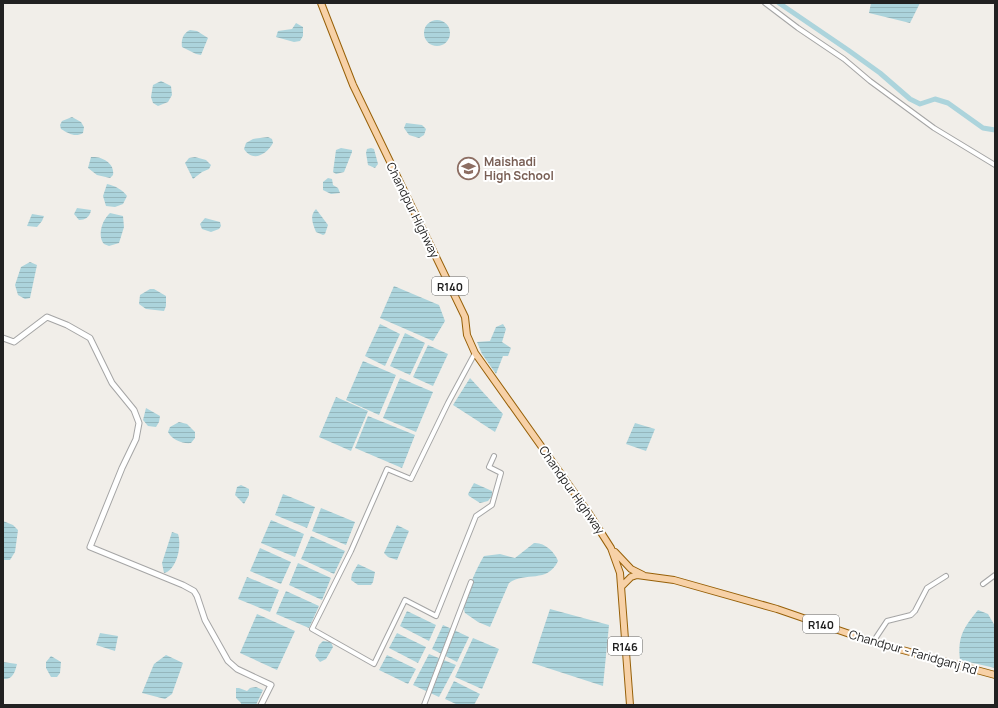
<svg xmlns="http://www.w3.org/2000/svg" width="998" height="708" viewBox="0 0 998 708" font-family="Manrope,sans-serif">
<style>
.water{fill:url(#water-rules)}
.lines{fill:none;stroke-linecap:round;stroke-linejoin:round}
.canal{stroke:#acd4dc;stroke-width:5}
.minor-casing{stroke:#a5a5a5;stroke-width:6}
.tertiary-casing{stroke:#a5a5a5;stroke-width:7}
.primary-casing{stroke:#976008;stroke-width:8}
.minor{stroke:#fff;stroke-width:4}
.tertiary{stroke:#fff;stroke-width:5}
.primary{stroke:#f7d1a7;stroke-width:6}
.labels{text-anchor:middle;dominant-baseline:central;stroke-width:4;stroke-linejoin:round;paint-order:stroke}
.shield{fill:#fff;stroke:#646464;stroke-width:1}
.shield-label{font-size:11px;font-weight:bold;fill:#212121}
.education-label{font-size:12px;font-weight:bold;fill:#785e54;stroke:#fff;text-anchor:start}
.street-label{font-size:12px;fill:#212121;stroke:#fff}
</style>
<defs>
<pattern id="water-rules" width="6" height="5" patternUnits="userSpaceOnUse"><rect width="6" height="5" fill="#acd4dc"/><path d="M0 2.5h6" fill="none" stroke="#94b6bc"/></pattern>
</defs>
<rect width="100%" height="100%" fill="#f1eee9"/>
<path class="water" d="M 871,3 L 920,3 L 910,23 L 869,13 Z
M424 33a13 13 0 1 1 26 0a13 13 0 1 1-26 0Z
M 296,23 L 303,27 L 303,36 L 300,41 L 294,42 L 276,37 L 278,31 L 292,29 Z
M 190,30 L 197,31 L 208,38 L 201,55 L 196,54 L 182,47 C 181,40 183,33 190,30 Z
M 161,81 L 171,86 L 172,95 L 168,102 L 158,106 L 153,103 L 151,97 L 153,85 Z
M 72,117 L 81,122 L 84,127 L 83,133 C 75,138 68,133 61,129 L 60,125 L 62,121 Z
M 406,123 L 422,125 L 426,129 L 424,135 L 419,138 L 409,135 L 404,128 Z
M 268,137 L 272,139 L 273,143 C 267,154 253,163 244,149 L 246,143 L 253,139 Z
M 341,148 L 352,150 L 352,152 L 344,172 L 336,174 L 333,172 L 336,150 Z
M 371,148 L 374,149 L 378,164 L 375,168 L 368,165 L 366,153 L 367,149 Z
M 91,157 C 102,156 115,163 113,175 L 110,178 L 97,175 L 88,168 Z
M 195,157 L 206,160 L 211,165 L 209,169 L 202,172 L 193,179 L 185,163 L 189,158 Z
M 328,178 L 332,179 L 333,185 L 338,188 L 340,193 L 331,194 L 323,190 L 323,182 Z
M 107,184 C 115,186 122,189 127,196 L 123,204 L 115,207 L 106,206 L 103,196 Z
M 77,208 L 91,210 C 90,217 85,220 79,220 L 74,214 Z
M 316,209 L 328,225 L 325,234 L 323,235 L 316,232 C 313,224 309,216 316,209 Z
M 110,213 L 123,216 L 124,227 L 119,243 L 109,246 L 104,244 C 97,236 102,220 110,213 Z
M 32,214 L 44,216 L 42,221 L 37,227 L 27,226 Z
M 205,218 L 220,222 L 221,226 L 219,229 L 211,232 L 202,229 L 200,224 Z
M 30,262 L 37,265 L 30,298 L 25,299 L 18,295 L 15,285 L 21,267 Z
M 394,286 L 439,305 L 445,321 L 433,341 L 380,318 Z
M 150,289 L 154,289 L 166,296 L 166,306 L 164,311 L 146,309 L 139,304 L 140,295 Z
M 380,324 L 400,334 L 385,366 L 365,356 Z
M 503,324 L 506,329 L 502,342 L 511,348 L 508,356 L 503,356 L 496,374 L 482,354 L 477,342 L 490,341 L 496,327 Z
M 405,333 L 425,343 L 410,375 L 390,366 Z
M 428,345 L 448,354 L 433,386 L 413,377 Z
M 363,361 L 396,375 L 379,415 L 346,400 Z
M 400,378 L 433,392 L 416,432 L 383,418 Z
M 470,378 L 503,414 L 495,432 L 453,405 Z
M 336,397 L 368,411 L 351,451 L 319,437 Z
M 146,408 L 160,416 L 159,422 L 156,427 L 148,426 L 143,420 Z
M 368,416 L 415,435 L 402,468 L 355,448 Z
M 179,422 L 187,424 L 195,432 L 195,438 L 191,443 C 183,444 172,440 168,432 L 170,427 Z
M 635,423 L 655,429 L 646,451 L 626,444 Z
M 474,483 L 492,491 L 492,496 L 488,501 L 480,503 L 469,496 L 468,494 Z
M 241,485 L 249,489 L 249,495 L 244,504 L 235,495 L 237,487 Z
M 283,494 L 315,507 L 307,528 L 275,515 Z
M 321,508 L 355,522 L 346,545 L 312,531 Z
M 271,520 L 304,534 L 295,557 L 261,543 Z
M 3,521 L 13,525 L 18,530 L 15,552 L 10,560 L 3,560 Z
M 397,525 L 409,531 L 397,560 L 388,557 L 384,553 Z
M 172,532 L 178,534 C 182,545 177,570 164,573 L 162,563 Z
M 311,536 L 345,551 L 334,574 L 301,559 Z
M 534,543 C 544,542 555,552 558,561 C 547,584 526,571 509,583 L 490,627 L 478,622 L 465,613 C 460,604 478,565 484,556 L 500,554 L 515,558 Z
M 260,548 L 291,562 L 281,584 L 250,571 Z
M 298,563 L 331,578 L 322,600 L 289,585 Z
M 358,564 L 375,572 L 373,582 L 371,585 L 358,585 L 351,580 L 352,574 Z
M 247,577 L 279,590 L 270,612 L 238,599 Z
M 286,591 L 319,606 L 309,628 L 276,614 Z
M 550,609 L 609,625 L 603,686 L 532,663 Z
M 978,610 L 988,614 L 995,626 L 995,668 L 960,660 C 957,637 964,627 978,610 Z
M 407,611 L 436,625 L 429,641 L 400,626 Z
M 257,614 L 295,631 L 277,670 L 240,653 Z
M 443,625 L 469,637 L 457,662 L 432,649 Z
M 100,633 L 118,636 L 115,651 L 96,645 Z
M 397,633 L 426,647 L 418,663 L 389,648 Z
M 473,638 L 499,649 L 482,689 L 455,677 Z
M 323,641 L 331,642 L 333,647 L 326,659 L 320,662 L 315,656 L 319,645 Z
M 429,654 L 456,665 L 439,697 L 413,685 Z
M 166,655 L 183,663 L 172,694 L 165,699 L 142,693 L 154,664 Z
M 387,655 L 416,669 L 408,684 L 379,670 Z
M 51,656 L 61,662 L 60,673 L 57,677 L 51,677 L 46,668 L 46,662 Z
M 3,662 L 17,664 C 15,672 13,680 3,679 Z
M 454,681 L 480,694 L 474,705 L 458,705 L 445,699 Z
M 256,687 L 263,690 L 256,705 L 241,705 L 241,703 L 236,698 L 236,688 L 239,688 L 247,691 L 250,688 Z"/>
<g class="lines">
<path class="canal" d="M 779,3 L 848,50 L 880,73 L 910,99 L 920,104 L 935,99 L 948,103 L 983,128 L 995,130"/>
<defs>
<path id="minor" d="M 765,3 L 798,28 L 844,59 L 870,81 L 934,128 L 995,165
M 475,353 L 448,403 L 411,479 L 387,469 L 351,551 L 312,629 L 374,664 L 405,600 L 436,616 L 476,516 L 492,505 L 501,473 L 489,467 L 494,456
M 983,584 L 995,575
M 873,642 L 887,621 L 911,615 L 915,611 L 927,588 L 946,576
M 424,705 L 471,582"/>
<path id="tertiary" d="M 3,338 L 14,342 L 47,317 L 67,325 L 90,338 L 112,383 L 134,410 L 139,423 L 136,439 L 122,468 L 90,547 L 183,585 L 194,591 L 197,596 L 205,620 L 228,661 L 237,669 L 271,685 L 261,705"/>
<path id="primary" d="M 321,3 L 353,85 L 465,317 L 467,335 L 475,353 L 588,512 L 611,548 L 620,573 L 630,705
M 615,552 L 631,569 L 643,575
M 622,586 L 631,577 L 637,575 L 674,580 L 777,609 L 873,642 L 995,675"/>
</defs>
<use href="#minor" class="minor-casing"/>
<use href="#tertiary" class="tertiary-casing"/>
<use href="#primary" class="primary-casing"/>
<use href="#minor" class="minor"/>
<use href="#tertiary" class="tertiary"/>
<use href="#primary" class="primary"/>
</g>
<defs>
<symbol id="school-ring" viewBox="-11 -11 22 22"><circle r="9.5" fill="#fff" stroke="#8d6e63" stroke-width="1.5"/><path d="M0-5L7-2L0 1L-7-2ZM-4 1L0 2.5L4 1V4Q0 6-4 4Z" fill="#8d6e63"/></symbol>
</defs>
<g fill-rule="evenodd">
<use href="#school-ring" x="456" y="156" width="25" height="25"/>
</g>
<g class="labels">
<g class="shield">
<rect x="432" y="277" width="36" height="18" rx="3"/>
<rect x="803" y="615" width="36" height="18" rx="3"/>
<rect x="608" y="637" width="34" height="18" rx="3"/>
</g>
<g class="shield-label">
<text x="450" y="286">R140</text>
<text x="821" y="624">R140</text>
<text x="625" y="646">R146</text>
</g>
<g class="education-label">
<text x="484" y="161">Maishadi<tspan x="484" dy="14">High School</tspan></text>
</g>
<g class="street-label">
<text transform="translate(413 210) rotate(64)">Chandpur Highway</text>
<text transform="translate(572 490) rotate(55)">Chandpur Highway</text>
<text transform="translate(913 652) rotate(16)">Chandpur - Faridganj Rd</text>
</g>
</g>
<rect width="998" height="708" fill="none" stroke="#212121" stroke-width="8"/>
</svg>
